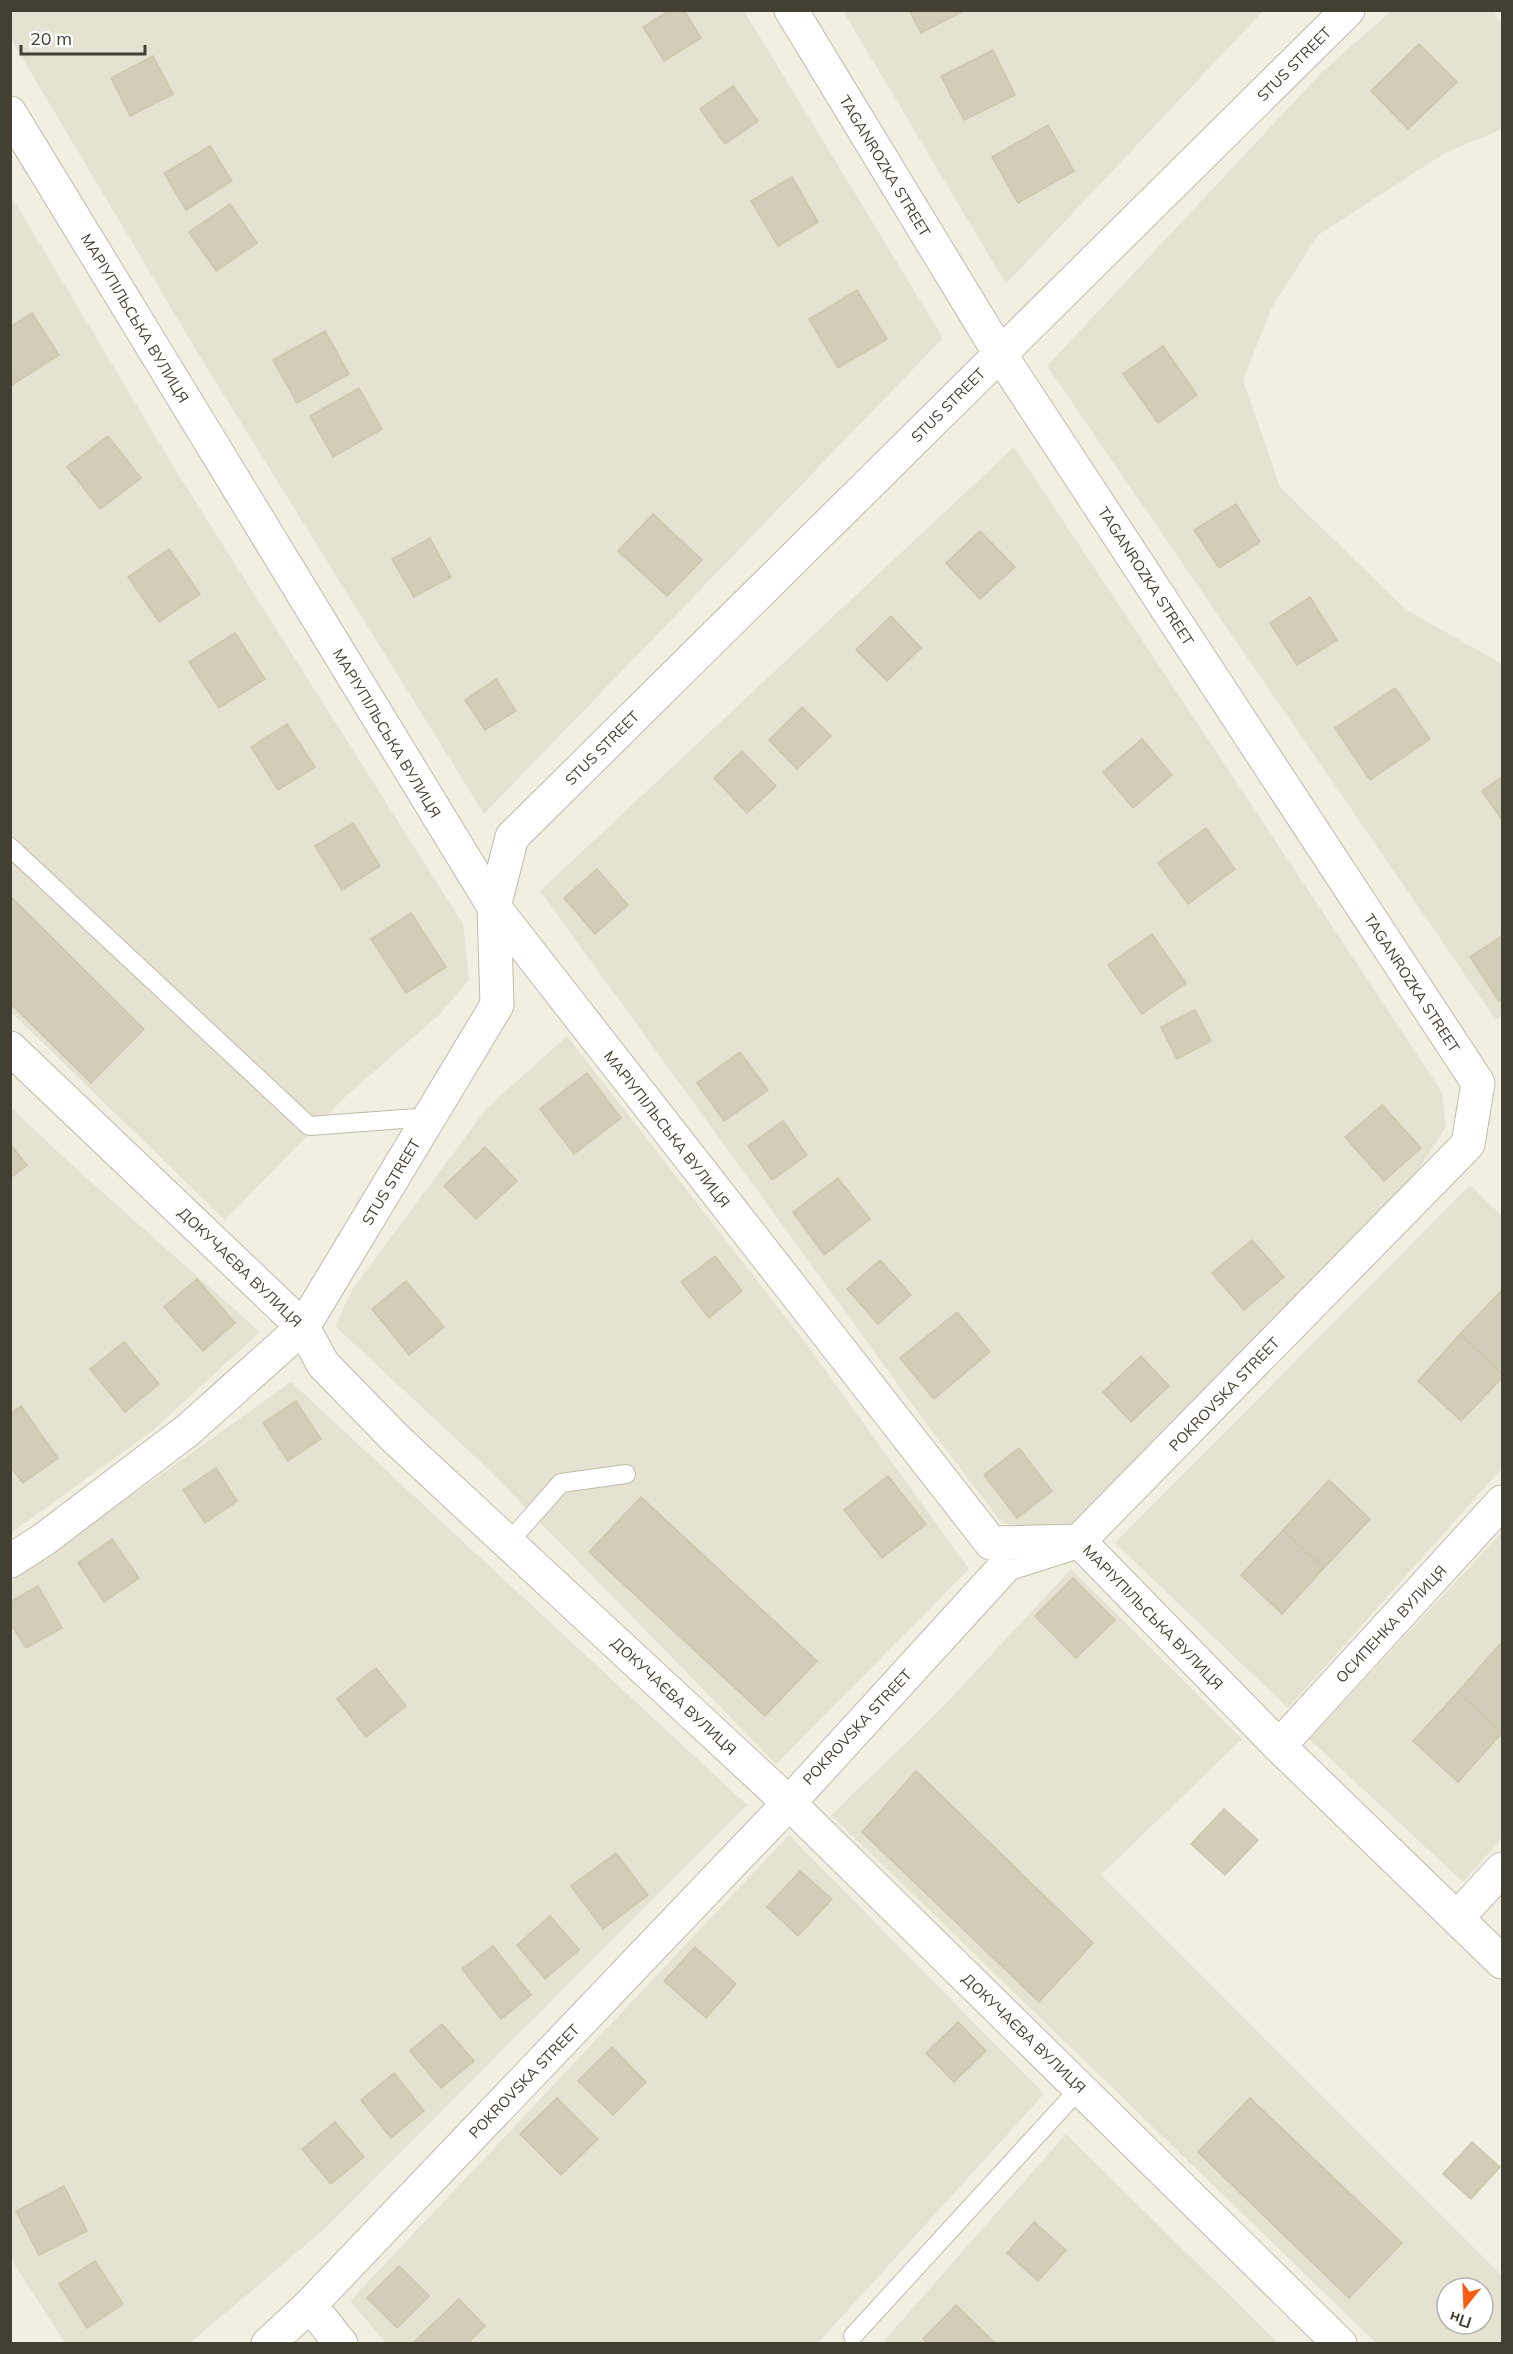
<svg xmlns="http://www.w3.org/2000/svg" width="1513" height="2354" viewBox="0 0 1513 2354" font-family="Mulish,sans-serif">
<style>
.residential{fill:#e5e2d1;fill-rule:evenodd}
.building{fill:#d2cdb8;stroke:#cdc6ab;stroke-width:1.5}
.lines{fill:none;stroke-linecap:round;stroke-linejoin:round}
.lane-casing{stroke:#bfbba8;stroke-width:20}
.street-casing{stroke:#bfbba8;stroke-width:35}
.lane{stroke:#fff;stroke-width:18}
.street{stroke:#fff;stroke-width:33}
.labels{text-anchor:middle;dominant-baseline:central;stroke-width:4.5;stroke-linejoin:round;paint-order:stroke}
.street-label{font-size:15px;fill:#433f33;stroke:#fff}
</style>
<rect width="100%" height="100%" fill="#f1efe2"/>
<path class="residential" d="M 10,11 L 744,11 L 943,338 L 484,814 L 199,355 L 11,39 Z
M 843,11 L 1263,11 L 1006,284 Z
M 1391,11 L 1493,11 L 1502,24 L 1502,129 L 1445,153 L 1318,235 L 1272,307 L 1243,380 L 1280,487 L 1405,609 L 1502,664 L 1502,1015 L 1496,1020 L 1047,366 L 1322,72 Z
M 10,194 L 178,474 L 463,924 L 469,980 L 438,1016 L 347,1095 L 225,1220 L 11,1012 Z
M 1014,447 L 1442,1092 L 1446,1127 L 1415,1175 L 1067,1533 L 1002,1523 L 931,1430 L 540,891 Z
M 567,1036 L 807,1345 L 969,1569 L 776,1764 L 486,1467 L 335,1326 L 352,1290 L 486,1109 Z
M 10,1107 L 72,1165 L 260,1332 L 152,1431 L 11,1533 Z
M 1470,1185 L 1502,1216 L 1502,1468 L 1288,1708 L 1115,1543 Z
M 291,1382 L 747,1805 L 323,2230 L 190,2343 L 65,2343 L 11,2259 L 10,1582 Z
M 1502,1532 L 1502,1838 L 1463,1882 L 1309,1739 Z
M 1071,1569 L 1242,1739 L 1101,1875 L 1502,2276 L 1502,2343 L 1376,2343 L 831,1815 L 938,1712 ZM 1447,2288 L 1483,2288 L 1483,2324 L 1447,2324 Z
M 789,1835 L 1044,2094 L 818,2343 L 386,2343 L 350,2301 Z
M 1066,2134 L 1278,2343 L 881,2344 Z"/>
<path class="building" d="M 670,10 L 684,10 L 701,38 L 664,61 L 643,27 Z
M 909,10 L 965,10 L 921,33 Z
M 1419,44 L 1457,82 L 1408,129 L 1371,91 Z
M 993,50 L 1015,95 L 964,120 L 941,76 Z
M 153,56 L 173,94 L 130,116 L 111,78 Z
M 733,86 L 758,121 L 725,144 L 700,109 Z
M 1048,125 L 1074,171 L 1018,203 L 992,157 Z
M 210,146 L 232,181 L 186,210 L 164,173 Z
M 792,177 L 818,222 L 778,246 L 751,201 Z
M 230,204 L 257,243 L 216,271 L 189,232 Z
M 857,290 L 887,339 L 838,368 L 809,319 Z
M 32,313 L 59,355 L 12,385 L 10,327 Z
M 325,331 L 349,374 L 297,403 L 273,360 Z
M 1163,346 L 1197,395 L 1158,423 L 1123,374 Z
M 359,388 L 382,429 L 333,457 L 310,416 Z
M 108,436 L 141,478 L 100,509 L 67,467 Z
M 1236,504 L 1260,542 L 1219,568 L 1194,530 Z
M 653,514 L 702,560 L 667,596 L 618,551 Z
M 980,531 L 1015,567 L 980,599 L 946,563 Z
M 430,538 L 451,577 L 414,597 L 392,559 Z
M 169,549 L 200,594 L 159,622 L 128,577 Z
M 1310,597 L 1337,640 L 1297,665 L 1270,623 Z
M 891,616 L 921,648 L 887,681 L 856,650 Z
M 235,633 L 265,679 L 219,708 L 189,662 Z
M 496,679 L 516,711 L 485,730 L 465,700 Z
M 1395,688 L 1430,739 L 1370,780 L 1335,728 Z
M 802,707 L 831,736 L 797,769 L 769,740 Z
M 287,724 L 315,767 L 278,790 L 251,747 Z
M 1142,739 L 1172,775 L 1133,808 L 1103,772 Z
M 742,751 L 776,786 L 747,813 L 714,778 Z
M 1502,777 L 1502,820 L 1482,791 Z
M 353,823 L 380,866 L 342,890 L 315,846 Z
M 1206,828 L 1235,869 L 1188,904 L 1158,863 Z
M 597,869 L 628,905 L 595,934 L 564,898 Z
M 10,896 L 144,1029 L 91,1083 L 10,1003 Z
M 411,913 L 446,967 L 406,993 L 371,939 Z
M 1152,934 L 1186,983 L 1142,1014 L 1108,965 Z
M 1502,936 L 1502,998 L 1499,1001 L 1470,957 Z
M 1195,1010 L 1211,1041 L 1177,1059 L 1161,1027 Z
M 740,1052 L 768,1090 L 724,1121 L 697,1083 Z
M 587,1073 L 621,1118 L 574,1154 L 540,1109 Z
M 1382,1105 L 1421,1148 L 1384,1181 L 1345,1137 Z
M 783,1121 L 807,1155 L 772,1180 L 748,1146 Z
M 10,1144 L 27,1165 L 10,1178 Z
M 485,1147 L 517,1181 L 476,1219 L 444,1186 Z
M 838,1178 L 870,1219 L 824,1255 L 793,1212 Z
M 1252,1240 L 1284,1277 L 1244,1310 L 1212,1273 Z
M 715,1256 L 742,1291 L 709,1318 L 681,1282 Z
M 880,1260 L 911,1295 L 878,1324 L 847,1289 Z
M 197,1279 L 235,1323 L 203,1351 L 164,1307 Z
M 406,1281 L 444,1327 L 409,1355 L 372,1309 Z
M 1502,1290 L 1502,1374 L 1460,1334 Z
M 957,1312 L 990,1352 L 934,1399 L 900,1358 Z
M 1460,1334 L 1502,1374 L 1502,1378 L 1461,1421 L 1418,1381 Z
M 124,1342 L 159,1384 L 125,1412 L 90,1369 Z
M 1141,1356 L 1169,1386 L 1131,1422 L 1103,1392 Z
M 296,1401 L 321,1439 L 288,1461 L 263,1423 Z
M 21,1406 L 58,1458 L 23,1483 L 10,1466 L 10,1414 Z
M 1019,1448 L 1052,1491 L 1017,1518 L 984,1475 Z
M 216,1468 L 237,1501 L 205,1523 L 183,1490 Z
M 888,1476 L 926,1524 L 882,1558 L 844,1510 Z
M 1329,1480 L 1370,1519 L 1324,1568 L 1283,1530 Z
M 641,1497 L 817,1661 L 765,1716 L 589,1552 Z
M 1283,1530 L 1324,1568 L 1282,1614 L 1241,1575 Z
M 112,1539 L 139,1578 L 104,1602 L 78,1563 Z
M 1073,1578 L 1115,1620 L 1076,1658 L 1035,1616 Z
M 38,1586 L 62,1628 L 26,1648 L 10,1623 L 10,1602 Z
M 1500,1644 L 1502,1646 L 1502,1733 L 1458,1692 Z
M 376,1668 L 406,1706 L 366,1737 L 337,1699 Z
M 1458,1692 L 1502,1733 L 1458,1782 L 1413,1741 Z
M 916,1771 L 1093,1943 L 1039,2002 L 862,1832 Z
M 1224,1809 L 1258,1840 L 1225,1875 L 1191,1844 Z
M 616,1853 L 648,1895 L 603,1929 L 571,1886 Z
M 800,1871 L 832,1899 L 798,1936 L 767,1907 Z
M 550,1916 L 579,1950 L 545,1979 L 517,1945 Z
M 493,1946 L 531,1995 L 501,2019 L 462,1969 Z
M 695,1947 L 736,1984 L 706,2018 L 664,1981 Z
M 958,2022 L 986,2051 L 954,2082 L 926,2053 Z
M 442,2024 L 474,2061 L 441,2088 L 410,2051 Z
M 612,2047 L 646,2082 L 613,2115 L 578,2081 Z
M 394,2073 L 424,2111 L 391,2138 L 361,2100 Z
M 557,2098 L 598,2139 L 561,2175 L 520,2134 Z
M 1250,2098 L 1402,2243 L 1349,2298 L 1198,2152 Z
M 335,2122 L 364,2157 L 331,2184 L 302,2149 Z
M 1472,2142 L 1500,2167 L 1471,2199 L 1443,2174 Z
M 64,2186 L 87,2231 L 39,2255 L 16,2211 Z
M 1034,2222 L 1066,2250 L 1038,2281 L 1007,2253 Z
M 95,2261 L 123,2304 L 87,2328 L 59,2284 Z
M 399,2266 L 429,2296 L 397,2328 L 367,2298 Z
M 459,2299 L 485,2326 L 467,2344 L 418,2344 L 415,2341 Z
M 956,2305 L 996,2344 L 928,2344 L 923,2339 Z"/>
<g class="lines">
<defs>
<path id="lane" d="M 10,847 L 309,1126 L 430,1117
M 508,1543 L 561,1483 L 626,1474
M 853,2336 L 1080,2088"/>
<path id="street" d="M 10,113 L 494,907 L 991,1543 L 1079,1541 L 1279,1746 L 1502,1962
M 10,1048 L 303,1327 L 323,1364 L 396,1439 L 789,1803 L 1340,2344
M 10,1561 L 43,1540 L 188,1430 L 303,1327 L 497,1005 L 494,907 L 512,837 L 1348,10
M 1279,1746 L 1502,1502
M 1457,1918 L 1502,1869
M 310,2305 L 341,2344
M 268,2344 L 310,2305 L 789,1803 L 1007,1564 L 1079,1541 L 1468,1144 L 1478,1083 L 1000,354 L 791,10"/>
</defs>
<use href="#lane" class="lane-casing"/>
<use href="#street" class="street-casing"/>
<use href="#lane" class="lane"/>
<use href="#street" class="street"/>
</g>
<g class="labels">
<g class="street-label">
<text transform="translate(1294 64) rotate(-45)">STUS STREET</text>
<text transform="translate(885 166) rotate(59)">TAGANROZKA STREET</text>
<text transform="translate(135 318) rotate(59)">МАРІУПІЛЬСЬКА ВУЛИЦЯ</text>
<text transform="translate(948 405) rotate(-45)">STUS STREET</text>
<text transform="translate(1146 576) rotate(57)">TAGANROZKA STREET</text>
<text transform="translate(387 733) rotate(59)">МАРІУПІЛЬСЬКА ВУЛИЦЯ</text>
<text transform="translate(602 748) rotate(-45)">STUS STREET</text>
<text transform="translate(1412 983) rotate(57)">TAGANROZKA STREET</text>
<text transform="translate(667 1129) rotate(52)">МАРІУПІЛЬСЬКА ВУЛИЦЯ</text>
<text transform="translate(391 1182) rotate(-59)">STUS STREET</text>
<text transform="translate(240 1267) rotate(44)">ДОКУЧАЄВА ВУЛИЦЯ</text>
<text transform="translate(1224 1394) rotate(-46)">POKROVSKA STREET</text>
<text transform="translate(1153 1617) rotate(46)">МАРІУПІЛЬСЬКА ВУЛИЦЯ</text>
<text transform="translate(1391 1624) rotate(-47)">ОСИПЕНКА ВУЛИЦЯ</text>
<text transform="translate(674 1696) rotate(43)">ДОКУЧАЄВА ВУЛИЦЯ</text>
<text transform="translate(857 1727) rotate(-47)">POKROVSKA STREET</text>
<text transform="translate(1024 2033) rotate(44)">ДОКУЧАЄВА ВУЛИЦЯ</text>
<text transform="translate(524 2081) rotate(-46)">POKROVSKA STREET</text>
</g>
</g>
<rect width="1513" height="2354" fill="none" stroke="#433f33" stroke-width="24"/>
<g transform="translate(1465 2306) rotate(198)"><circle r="28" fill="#ffffff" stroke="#b4b2ad" stroke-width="1.5"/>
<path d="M0-4.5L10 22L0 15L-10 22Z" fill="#f85d13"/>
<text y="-9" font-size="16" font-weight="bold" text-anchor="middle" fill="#433f33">Пн</text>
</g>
<path d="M21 45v9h124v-9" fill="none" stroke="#433f33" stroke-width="3"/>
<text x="30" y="45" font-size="18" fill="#433f33" stroke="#ffffff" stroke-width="4.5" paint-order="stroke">20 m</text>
</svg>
